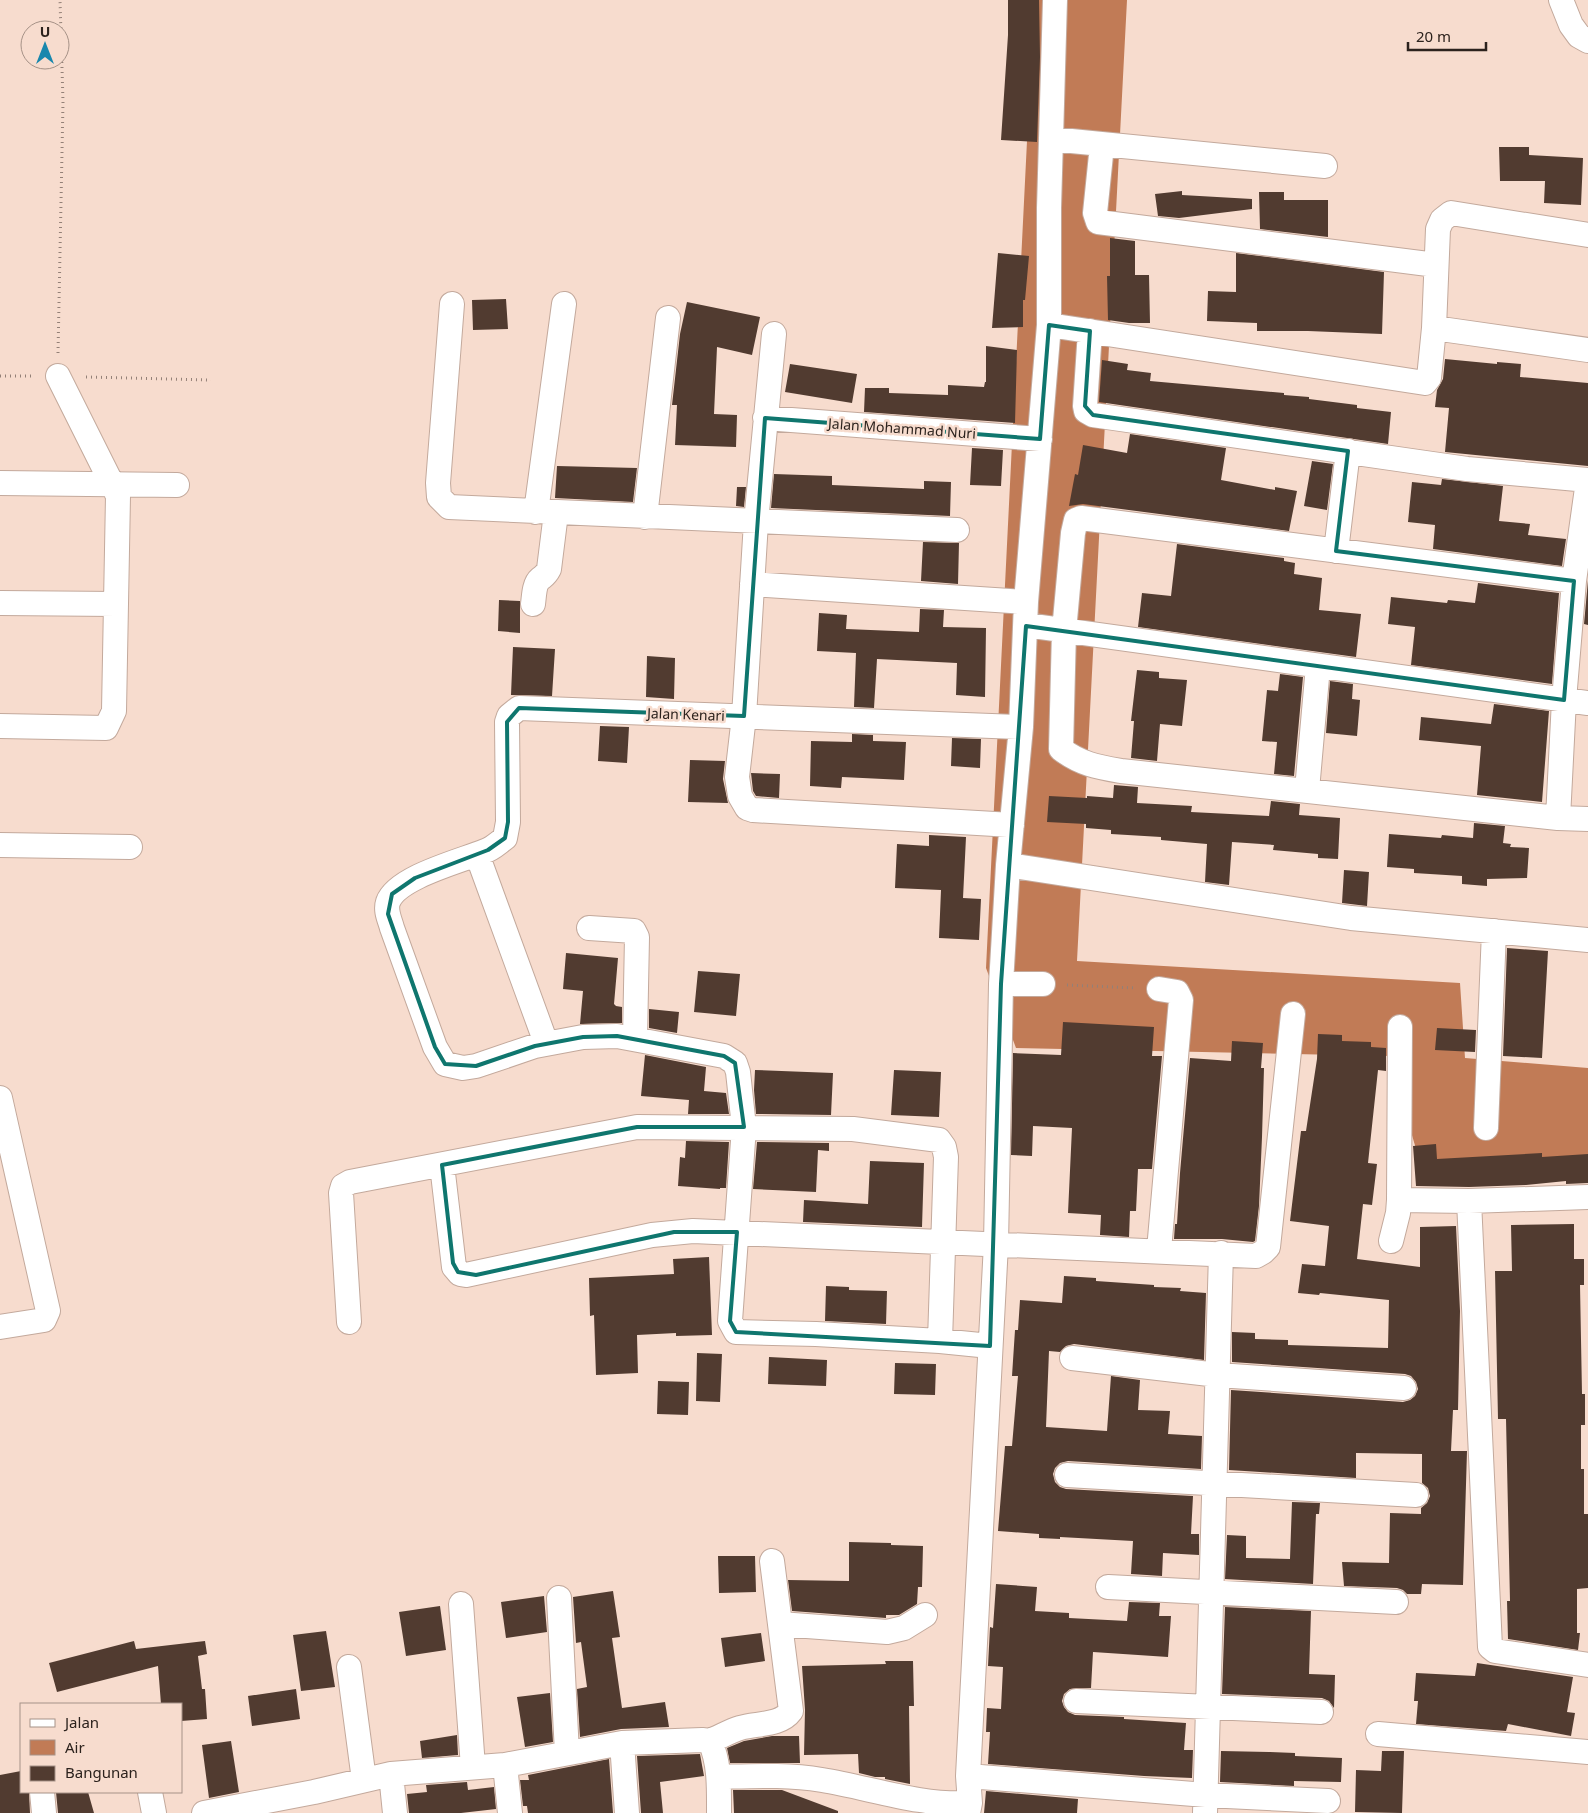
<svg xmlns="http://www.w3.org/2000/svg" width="1588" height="1813" viewBox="0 0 1588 1813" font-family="'Noto Sans',sans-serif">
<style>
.water{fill:#c17b56}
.building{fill:#513b30}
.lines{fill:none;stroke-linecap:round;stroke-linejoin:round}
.street-casing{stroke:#c3a99c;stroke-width:26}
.path{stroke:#938077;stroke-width:3;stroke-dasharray:1 4;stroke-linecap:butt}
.street{stroke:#fff;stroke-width:24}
.marked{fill:none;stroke:#0f766e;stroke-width:4;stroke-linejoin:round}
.labels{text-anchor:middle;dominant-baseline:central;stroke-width:5;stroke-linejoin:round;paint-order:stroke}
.street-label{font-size:14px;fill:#2c221d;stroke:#f7dcce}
</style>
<rect width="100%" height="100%" fill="#f7dcce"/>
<path class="water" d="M 1034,0 L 1127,0 L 1077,961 L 1460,983 L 1465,1058 L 1588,1068 L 1588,1171 L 1423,1173 L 1389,1056 L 1016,1048 L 986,968 Z"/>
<path class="building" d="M 1008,0 L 1039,0 L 1040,57 L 1037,142 L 1001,140 L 1008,35 Z
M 1499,147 L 1529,147 L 1529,155 L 1583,158 L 1581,205 L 1544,203 L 1545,181 L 1500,181 Z
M 1182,191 L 1182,195 L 1252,199 L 1252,209 L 1179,218 L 1158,216 L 1155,194 Z
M 1259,192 L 1284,192 L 1284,200 L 1328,200 L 1328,237 L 1260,229 Z
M 1110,238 L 1135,241 L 1135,275 L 1149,275 L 1150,323 L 1129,323 L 1108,320 L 1107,276 L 1110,276 Z
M 998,253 L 1029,256 L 1025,300 L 1023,300 L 1023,327 L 992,328 Z
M 1236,253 L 1384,272 L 1382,334 L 1308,331 L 1257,331 L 1257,323 L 1207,321 L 1208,291 L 1236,292 Z
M 506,299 L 508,329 L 473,330 L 472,300 Z
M 687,302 L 760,317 L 752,355 L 717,347 L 714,414 L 737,415 L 736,447 L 675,445 L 677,405 L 672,405 L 680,334 Z
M 986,346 L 1017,350 L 1015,423 L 864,412 L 865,388 L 889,388 L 889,393 L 948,395 L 948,385 L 984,387 L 985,382 L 986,382 Z
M 1445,359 L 1497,364 L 1497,362 L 1521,364 L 1520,377 L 1588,383 L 1588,466 L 1445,452 L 1449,408 L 1435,407 L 1437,390 L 1443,379 Z
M 1102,360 L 1128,364 L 1127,370 L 1151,373 L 1150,381 L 1284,393 L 1284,395 L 1309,397 L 1309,399 L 1357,405 L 1357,408 L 1391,412 L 1388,444 L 1099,402 Z
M 790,364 L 857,374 L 852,403 L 785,392 Z
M 1130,434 L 1226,448 L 1221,480 L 1275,490 L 1275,487 L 1297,491 L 1289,531 L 1083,504 L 1069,506 L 1075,474 L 1078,475 L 1083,445 L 1127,453 Z
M 972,448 L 1003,450 L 1001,486 L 970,485 Z
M 1312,461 L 1333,464 L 1327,510 L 1304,506 Z
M 557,466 L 637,468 L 633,502 L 555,498 Z
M 774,474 L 832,476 L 832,485 L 924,489 L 924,481 L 951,482 L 950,516 L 771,508 Z
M 1442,479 L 1503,486 L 1499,521 L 1530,524 L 1528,535 L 1566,539 L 1562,566 L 1433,549 L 1435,525 L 1408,522 L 1412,482 L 1441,485 Z
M 737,487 L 746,487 L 744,507 L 736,506 Z
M 923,542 L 959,543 L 958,584 L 921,581 Z
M 1177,544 L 1284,558 L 1284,561 L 1295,563 L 1294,574 L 1322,578 L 1319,610 L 1361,614 L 1356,657 L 1138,627 L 1142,593 L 1171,596 Z
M 1588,580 L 1588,625 L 1584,624 Z
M 1478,583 L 1559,593 L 1552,684 L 1411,665 L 1415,627 L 1388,624 L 1391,597 L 1447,603 L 1448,600 L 1475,603 Z
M 499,600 L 520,601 L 520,633 L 498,631 Z
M 920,609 L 944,610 L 943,627 L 986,628 L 985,697 L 956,695 L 957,663 L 877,659 L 874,708 L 854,707 L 856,653 L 817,651 L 819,613 L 847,615 L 846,629 L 919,632 Z
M 513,647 L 555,649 L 552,696 L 511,695 Z
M 647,656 L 675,658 L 674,699 L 646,697 Z
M 1137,670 L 1159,672 L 1159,678 L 1187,680 L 1182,726 L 1160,724 L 1157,761 L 1131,758 L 1134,721 L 1131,721 Z
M 1280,674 L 1303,677 L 1294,776 L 1274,774 L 1277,742 L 1262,741 L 1267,690 L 1278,691 Z
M 1330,681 L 1353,684 L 1352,699 L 1360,700 L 1357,736 L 1326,733 Z
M 1494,704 L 1549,711 L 1542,802 L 1477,795 L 1481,746 L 1419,740 L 1421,717 L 1491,724 Z
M 600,726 L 629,727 L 627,763 L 598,761 Z
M 852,734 L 873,735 L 873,741 L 906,742 L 904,780 L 842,777 L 841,788 L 810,786 L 811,741 L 852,742 Z
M 952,738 L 981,739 L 980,768 L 951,766 Z
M 690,760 L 725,761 L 723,779 L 728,803 L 688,802 Z
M 751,773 L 780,774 L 779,798 L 756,796 L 753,791 Z
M 1114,785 L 1138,787 L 1137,803 L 1192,806 L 1191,812 L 1269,816 L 1271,801 L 1300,804 L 1299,815 L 1340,818 L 1338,859 L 1318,858 L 1318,854 L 1273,850 L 1274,845 L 1232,842 L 1229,885 L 1205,882 L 1207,844 L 1161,840 L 1161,837 L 1111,834 L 1111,830 L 1086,828 L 1086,824 L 1047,822 L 1049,796 L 1087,798 L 1087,796 L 1113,798 Z
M 1474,823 L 1505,826 L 1503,843 L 1511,844 L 1510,847 L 1529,848 L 1527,878 L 1487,879 L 1487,886 L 1462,884 L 1462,876 L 1414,873 L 1414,869 L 1387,867 L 1389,834 L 1441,838 L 1442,835 L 1473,838 Z
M 929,835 L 966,837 L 963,898 L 981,899 L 979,940 L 939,938 L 941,890 L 895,888 L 897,844 L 929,846 Z
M 1344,870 L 1369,872 L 1367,906 L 1342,903 Z
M 1507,948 L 1548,951 L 1542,1058 L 1503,1056 Z
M 566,953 L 618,958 L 614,1004 L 616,1006 L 622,1007 L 622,1023 L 580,1024 L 583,991 L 563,989 Z
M 698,971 L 740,974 L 736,1016 L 694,1012 Z
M 649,1009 L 679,1012 L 677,1033 L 649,1028 Z
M 1063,1022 L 1154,1027 L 1152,1056 L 1162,1056 L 1152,1169 L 1138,1169 L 1136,1211 L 1130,1211 L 1129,1237 L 1100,1235 L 1101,1215 L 1068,1213 L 1072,1128 L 1033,1126 L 1032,1156 L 1011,1155 L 1013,1053 L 1061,1055 Z
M 1437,1028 L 1476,1030 L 1475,1052 L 1435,1050 Z
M 1318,1034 L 1342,1035 L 1342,1041 L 1371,1042 L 1371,1047 L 1386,1048 L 1386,1071 L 1378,1070 L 1368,1163 L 1377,1164 L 1372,1205 L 1363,1204 L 1357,1259 L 1420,1267 L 1420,1227 L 1456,1226 L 1460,1311 L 1458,1410 L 1453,1410 L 1451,1451 L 1467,1451 L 1463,1585 L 1422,1584 L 1421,1594 L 1407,1594 L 1403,1590 L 1397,1588 L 1344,1586 L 1342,1562 L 1389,1563 L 1390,1513 L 1421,1514 L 1421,1508 L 1427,1503 L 1430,1496 L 1428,1488 L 1422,1483 L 1422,1454 L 1356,1453 L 1356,1478 L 1229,1470 L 1231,1390 L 1403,1402 L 1410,1400 L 1415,1396 L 1418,1389 L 1416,1382 L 1411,1376 L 1405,1374 L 1232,1362 L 1232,1332 L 1255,1333 L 1255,1339 L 1288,1340 L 1288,1345 L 1388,1348 L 1389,1300 L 1320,1293 L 1319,1295 L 1298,1293 L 1302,1264 L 1325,1266 L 1329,1226 L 1290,1221 L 1301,1131 L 1306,1131 L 1317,1059 Z
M 1232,1041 L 1263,1043 L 1261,1068 L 1264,1068 L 1262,1137 L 1259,1206 L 1255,1241 L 1253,1242 L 1222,1239 L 1174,1239 L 1175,1224 L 1177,1224 L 1180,1173 L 1190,1058 L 1231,1061 Z
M 645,1055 L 706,1067 L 704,1091 L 726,1093 L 729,1114 L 688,1114 L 689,1100 L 641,1096 Z
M 755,1070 L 833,1073 L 831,1115 L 756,1114 L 754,1090 Z
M 894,1070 L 941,1072 L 939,1117 L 891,1115 Z
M 686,1141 L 729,1142 L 726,1188 L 720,1188 L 720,1189 L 678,1186 L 680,1157 L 685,1158 Z
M 757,1142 L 829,1143 L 829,1151 L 818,1150 L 816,1192 L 753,1189 Z
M 1436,1144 L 1437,1159 L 1542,1153 L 1542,1157 L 1588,1154 L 1588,1183 L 1566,1184 L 1566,1181 L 1526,1185 L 1469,1187 L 1416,1186 L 1413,1146 Z
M 870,1161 L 924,1163 L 922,1227 L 803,1222 L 804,1200 L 868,1204 Z
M 1574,1224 L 1574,1259 L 1584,1259 L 1584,1285 L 1580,1285 L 1582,1394 L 1585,1394 L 1585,1425 L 1581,1425 L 1581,1469 L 1584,1469 L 1584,1514 L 1588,1514 L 1588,1588 L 1577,1589 L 1577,1633 L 1580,1633 L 1578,1650 L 1508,1639 L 1507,1601 L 1510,1601 L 1506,1419 L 1498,1419 L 1495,1271 L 1512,1271 L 1511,1225 Z
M 709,1257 L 712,1335 L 676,1336 L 676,1333 L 637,1335 L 638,1373 L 596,1375 L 594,1315 L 590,1316 L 589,1278 L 674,1274 L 673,1259 Z
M 1064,1276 L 1096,1278 L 1096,1281 L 1154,1285 L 1154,1287 L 1181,1288 L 1180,1291 L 1206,1293 L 1204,1360 L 1074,1344 L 1066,1346 L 1060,1352 L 1049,1351 L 1046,1427 L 1107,1431 L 1111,1376 L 1140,1380 L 1138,1410 L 1170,1411 L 1168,1434 L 1202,1436 L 1201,1469 L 1068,1461 L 1060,1463 L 1055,1468 L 1053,1474 L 1055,1482 L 1060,1487 L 1066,1489 L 1193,1496 L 1191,1534 L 1199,1534 L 1199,1555 L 1163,1553 L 1162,1576 L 1131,1574 L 1133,1541 L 1060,1537 L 1060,1539 L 1039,1538 L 1039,1534 L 998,1531 L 1005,1446 L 1012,1446 L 1018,1376 L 1012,1376 L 1015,1330 L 1018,1330 L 1020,1300 L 1062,1303 Z
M 826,1286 L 849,1287 L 849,1290 L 887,1291 L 886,1324 L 825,1321 Z
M 697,1353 L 722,1354 L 720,1402 L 696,1401 Z
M 769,1357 L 827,1360 L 826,1386 L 768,1384 Z
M 895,1363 L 936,1364 L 935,1395 L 894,1394 Z
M 658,1381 L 689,1382 L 688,1415 L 657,1414 Z
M 1292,1502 L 1320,1503 L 1319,1514 L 1316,1514 L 1313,1584 L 1225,1579 L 1227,1535 L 1246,1536 L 1246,1558 L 1290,1559 Z
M 849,1542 L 891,1543 L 891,1545 L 923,1546 L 922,1587 L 918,1587 L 917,1604 L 899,1615 L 886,1615 L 886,1618 L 792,1611 L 788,1580 L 849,1581 Z
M 718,1556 L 755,1556 L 756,1592 L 719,1593 Z
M 996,1584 L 1037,1587 L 1035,1611 L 1069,1613 L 1069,1618 L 1127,1621 L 1129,1602 L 1160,1603 L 1159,1616 L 1171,1616 L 1168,1657 L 1093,1652 L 1091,1688 L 1070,1689 L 1064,1694 L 1062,1701 L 1064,1707 L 1068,1712 L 1075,1715 L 1124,1717 L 1124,1719 L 1186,1723 L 1184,1750 L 1193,1750 L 1192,1778 L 1144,1776 L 988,1764 L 990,1732 L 986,1732 L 987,1708 L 1001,1709 L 1003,1667 L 988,1666 L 990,1627 L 993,1628 Z
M 613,1591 L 620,1637 L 612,1638 L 622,1708 L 665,1702 L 669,1727 L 621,1729 L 580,1737 L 577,1689 L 587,1687 L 581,1642 L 576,1643 L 573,1597 Z
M 544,1596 L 547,1632 L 506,1638 L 501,1602 Z
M 440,1606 L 446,1650 L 406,1656 L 399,1612 Z
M 1225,1607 L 1311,1611 L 1309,1674 L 1335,1675 L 1334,1708 L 1329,1701 L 1322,1698 L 1222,1694 Z
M 326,1631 L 335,1687 L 301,1691 L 293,1635 Z
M 761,1633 L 765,1661 L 725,1667 L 721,1638 Z
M 134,1641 L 136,1649 L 205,1641 L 207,1654 L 198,1656 L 202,1689 L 205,1689 L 207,1719 L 181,1721 L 181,1704 L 161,1704 L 158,1666 L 57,1692 L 49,1663 Z
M 885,1661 L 913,1661 L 914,1706 L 909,1706 L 910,1784 L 885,1779 L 885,1777 L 875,1777 L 859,1773 L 858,1754 L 804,1755 L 805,1710 L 802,1666 L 886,1664 Z
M 1477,1663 L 1573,1677 L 1567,1712 L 1575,1713 L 1571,1736 L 1508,1724 L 1506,1731 L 1416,1724 L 1418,1701 L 1414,1701 L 1416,1673 L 1475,1676 Z
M 296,1689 L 300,1719 L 252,1726 L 248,1696 Z
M 550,1693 L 553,1742 L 525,1747 L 517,1697 Z
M 457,1735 L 458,1755 L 422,1758 L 420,1741 Z
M 772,1736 L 799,1736 L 800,1763 L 730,1763 L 727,1748 L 744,1741 Z
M 231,1741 L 239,1792 L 209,1798 L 202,1745 Z
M 1221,1751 L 1269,1752 L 1295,1753 L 1295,1756 L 1342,1758 L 1341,1782 L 1294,1781 L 1294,1786 L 1220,1782 Z
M 1382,1751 L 1404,1751 L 1402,1813 L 1355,1812 L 1356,1770 L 1381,1771 Z
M 700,1754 L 704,1776 L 660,1782 L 663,1813 L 641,1813 L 637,1756 Z
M 609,1759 L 613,1813 L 528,1813 L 527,1806 L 523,1806 L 520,1780 L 529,1780 L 528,1775 Z
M 21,1771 L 21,1792 L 29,1792 L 30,1813 L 0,1813 L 0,1775 Z
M 467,1782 L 468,1790 L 494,1787 L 496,1809 L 461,1813 L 409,1813 L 407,1794 L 427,1792 L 426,1785 Z
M 733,1790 L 782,1790 L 838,1811 L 838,1813 L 734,1813 Z
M 986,1791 L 1078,1799 L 1077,1813 L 984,1813 Z
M 56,1792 L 88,1792 L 94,1813 L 58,1813 Z"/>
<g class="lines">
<defs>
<path id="street" d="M 1561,0 L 1571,25 L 1579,36 L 1588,41
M 1051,139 L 1325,166
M 1102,145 L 1095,213 L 1098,222 L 1436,265
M 452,304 L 438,483 L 439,497 L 449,507 L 957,530
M 1049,325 L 1425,383 L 1429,378 L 1434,328 L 1438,229 L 1442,220 L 1451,213 L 1588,235
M 1434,328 L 1588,350
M 1090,331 L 1085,406 L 1086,411 L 1093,415 L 1467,469 L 1588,480
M 774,334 L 756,522 L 744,716 L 737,777 L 740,796 L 747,808 L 753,810 L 1012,825
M 765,418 L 1040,439
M 0,483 L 177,485
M 536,512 L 564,304
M 645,517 L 668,318
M 1336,551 L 1348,451
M 1574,581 L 1081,518 L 1076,520 L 1073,533 L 1064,631 L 1061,749 C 1080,764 1098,767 1121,771 L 1558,818 L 1588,819
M 752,584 L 1026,602
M 0,603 L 116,604
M 533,604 C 534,597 534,584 540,579 C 545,575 546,575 549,569 L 556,513
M 1026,625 L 1588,703
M 0,726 L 106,728 L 114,711 L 118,496 L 58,376
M 1307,790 L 1318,666
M 1558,818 L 1564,700 L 1574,581 L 1588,481
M 0,845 L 130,847
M 477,854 L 546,1043
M 1008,865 L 1351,918 L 1588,940
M 589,928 L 634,931 L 637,937 L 635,1039
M 1001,984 L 1043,984
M 1159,989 L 1177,992 L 1181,1000 L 1159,1250
M 0,1098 L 48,1311 L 44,1320 L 0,1327
M 1486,1128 L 1494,931
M 442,1165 L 454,1267 L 460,1274 L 466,1275 L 652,1235 L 693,1231 L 1256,1256 L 1263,1252 L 1268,1247 L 1293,1014
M 1399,1200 L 1469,1201 L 1588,1197
M 1469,1201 L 1490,1647 L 1495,1651 L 1588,1665
M 1391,1241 L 1398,1213 L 1399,1200 L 1400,1027
M 349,1322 L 341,1193 L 343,1186 L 350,1182 L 637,1127 L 853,1129 L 939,1140 L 944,1147 L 946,1157 L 940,1341
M 990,1346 L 940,1341 L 816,1334 L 736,1332 L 730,1321 L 744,1127 L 738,1072 L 735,1063 L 724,1056 L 617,1036 L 583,1037 L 535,1046 L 476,1066 L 463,1068 L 445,1064 L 435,1047 L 392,928 C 390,920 385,911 388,902 C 397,877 461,861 485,851 C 492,849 498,843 505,838 L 508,822 L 507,722 L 509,716 L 519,708 L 1021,727
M 1072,1358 L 1218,1375 L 1404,1388
M 1067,1475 L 1416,1495
M 1108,1587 L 1396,1602
M 559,1598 L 567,1753
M 461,1604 L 473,1767
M 780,1624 L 887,1632 L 904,1628 L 925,1615
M 349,1667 L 364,1780
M 1076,1701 L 1321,1712
M 1378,1734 L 1588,1752
M 710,1741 C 720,1737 730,1731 740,1728 C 756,1723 780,1726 791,1711 L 772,1561
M 622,1743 L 627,1813
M 505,1765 L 510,1813
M 391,1774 L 395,1813
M 968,1776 L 1206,1795 L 1328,1801
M 719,1777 C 755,1776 787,1774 822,1780 C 871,1788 920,1806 970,1803
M 42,1792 L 44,1813
M 150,1792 L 154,1813
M 204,1813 L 314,1792 L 391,1774 L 505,1765 L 622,1743 L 702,1740 L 710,1741 C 720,1764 719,1788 719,1813
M 968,1813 L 970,1803 L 968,1776 L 996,1244 L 1001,984 L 1008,865 L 1021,727 L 1026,602 L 1049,325 L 1049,208 L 1055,0
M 1205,1813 L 1221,1253"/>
</defs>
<use href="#street" class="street-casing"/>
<path class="path" d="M 58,353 L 63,102 L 60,0
M 0,376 L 34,376
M 86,377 L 211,380
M 1067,985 L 1136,988"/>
<use href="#street" class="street"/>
</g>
<path class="marked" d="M 1049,325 L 1090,331 L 1085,406 L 1093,415 L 1348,451 L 1336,551 L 1574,581 L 1564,700 L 1026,626 L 1001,984 L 990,1346 L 736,1332 L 730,1321 L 737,1232 L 674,1232 L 476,1275 L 458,1272 L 453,1263 L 442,1165 L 637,1127 L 744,1127 L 735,1063 L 724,1056 L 617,1036 L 583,1037 L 535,1046 L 476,1066 L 445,1064 L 435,1047 L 388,914 L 392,894 L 415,878 L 488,850 L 505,838 L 508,822 L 507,722 L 519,708 L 744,716 L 765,418 L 1040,439 Z"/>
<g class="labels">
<g class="street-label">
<text transform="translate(902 428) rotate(4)">Jalan Mohammad Nuri</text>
<text transform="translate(686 714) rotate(2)">Jalan Kenari</text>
</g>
</g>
<rect x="20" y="1703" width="162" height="90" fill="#f7dcce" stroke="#a69287"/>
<rect x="30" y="1719" width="25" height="8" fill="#ffffff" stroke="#a69287"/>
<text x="65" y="1728" font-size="15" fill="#2c221d">Jalan</text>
<rect x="30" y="1740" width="25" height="15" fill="#c17b56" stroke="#a69287"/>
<text x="65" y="1753" font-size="15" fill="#2c221d">Air</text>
<rect x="30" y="1766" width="25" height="15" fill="#513b30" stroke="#a69287"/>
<text x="65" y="1778" font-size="15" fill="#2c221d">Bangunan</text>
<g transform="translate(45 45)"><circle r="24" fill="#f7dcce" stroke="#a69287"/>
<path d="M0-4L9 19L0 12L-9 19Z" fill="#1887ad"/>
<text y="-8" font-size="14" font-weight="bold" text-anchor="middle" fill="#2c221d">U</text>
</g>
<path d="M1408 42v8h78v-8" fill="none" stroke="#2c221d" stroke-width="2.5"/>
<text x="1416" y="42" font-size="15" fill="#2c221d" stroke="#f7dcce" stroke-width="4" paint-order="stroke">20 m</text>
</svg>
